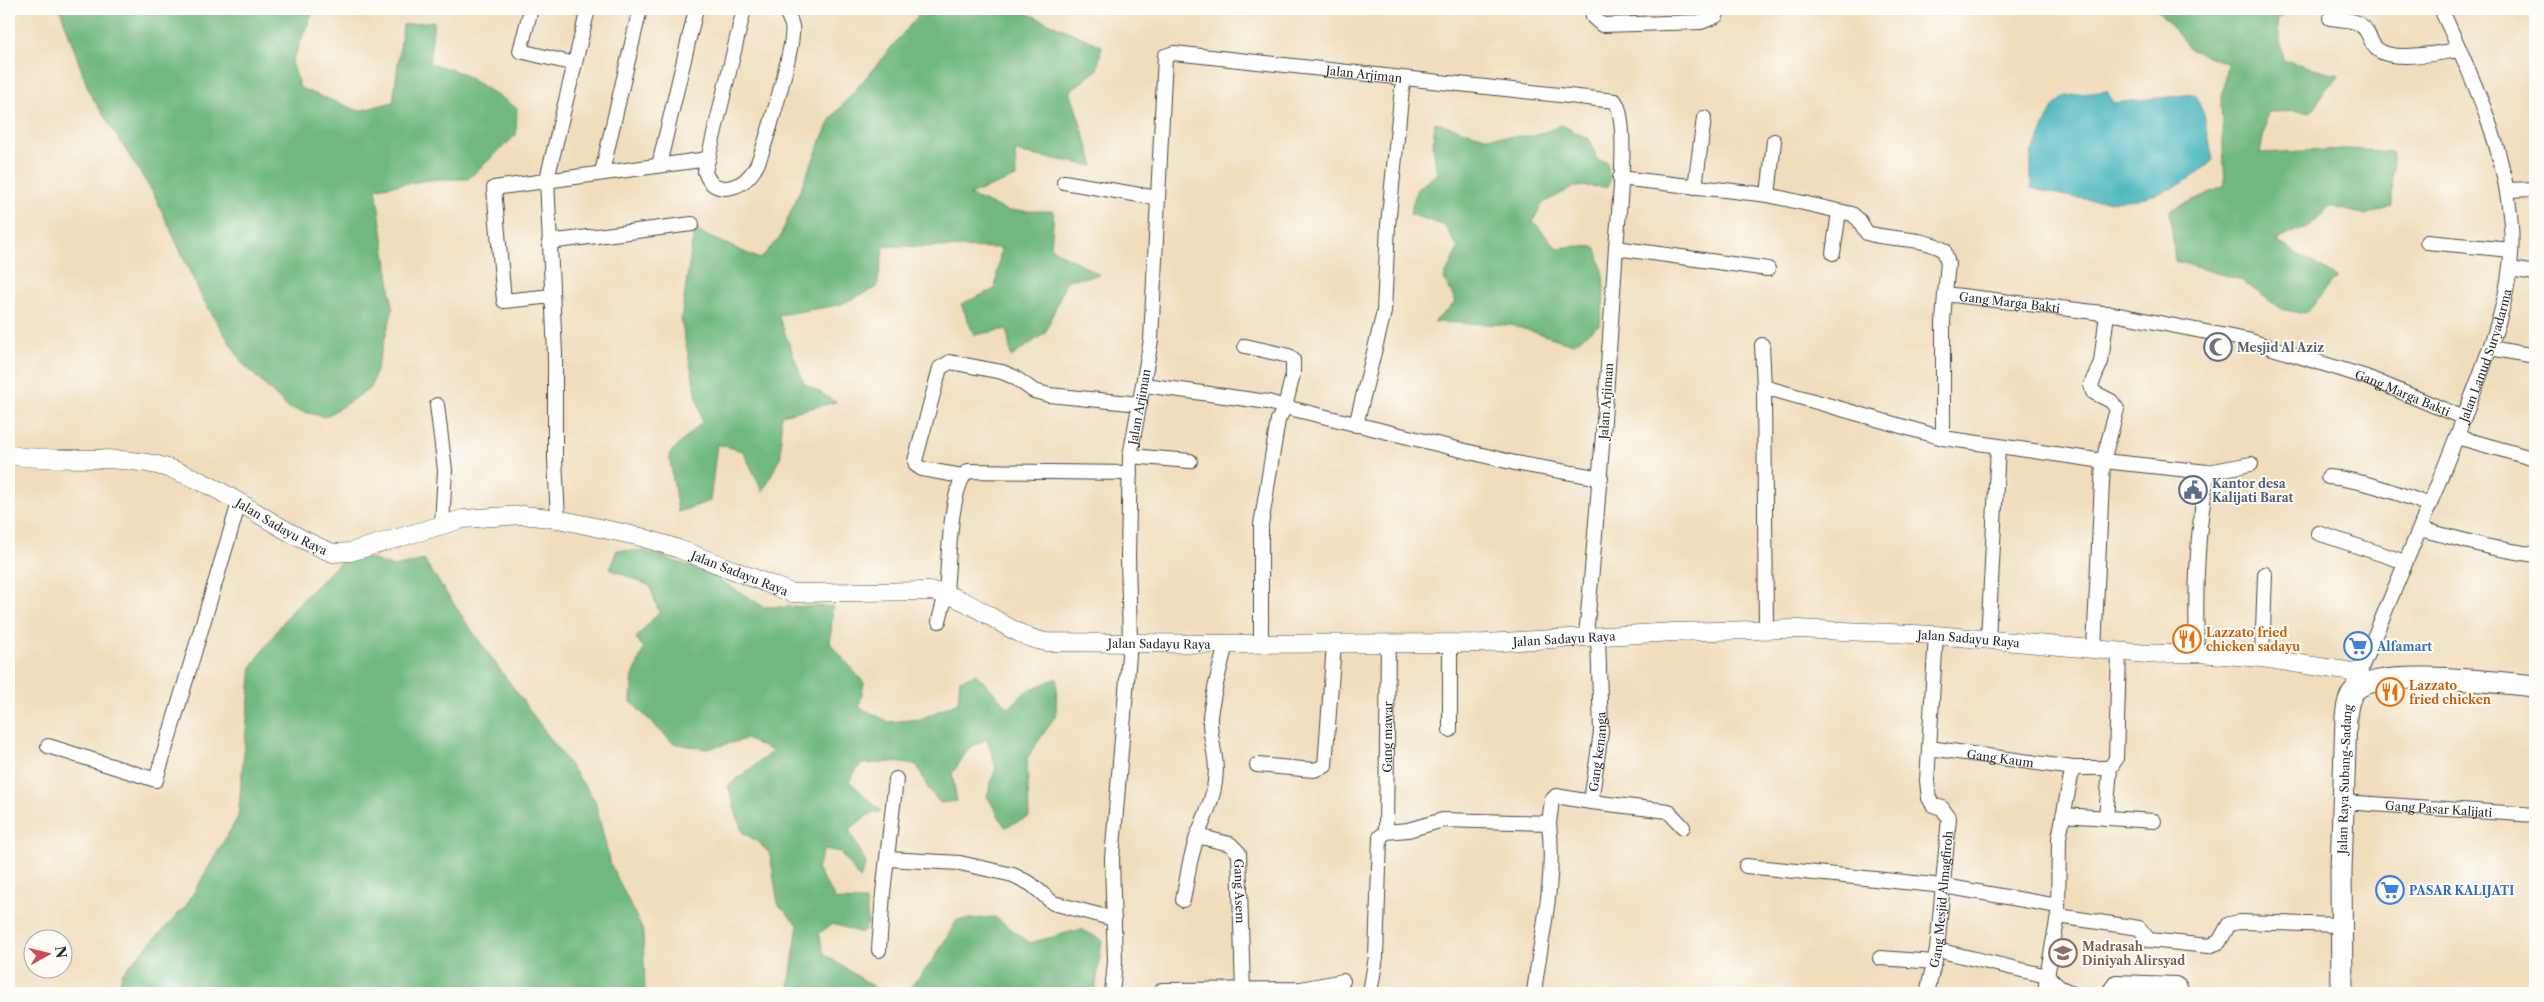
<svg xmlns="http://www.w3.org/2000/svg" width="2544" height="1002" viewBox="0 0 2544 1002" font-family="'Libre Caslon Text',serif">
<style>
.forest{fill:#6fb87f;stroke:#4d7255}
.water{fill:#44b4bb;stroke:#387073}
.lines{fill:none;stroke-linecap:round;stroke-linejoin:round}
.minor-casing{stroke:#494641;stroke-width:16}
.tertiary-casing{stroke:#494641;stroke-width:19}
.primary-casing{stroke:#494641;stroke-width:23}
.minor{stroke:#fff;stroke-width:14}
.tertiary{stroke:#fff;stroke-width:18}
.primary{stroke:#fff;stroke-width:21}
.labels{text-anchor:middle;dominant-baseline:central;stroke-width:4;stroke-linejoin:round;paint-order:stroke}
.street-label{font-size:12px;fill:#2b2b2b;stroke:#fdfcf7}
.worship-label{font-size:12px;font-weight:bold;fill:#5b616d;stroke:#fdfcf7;text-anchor:start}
.service-label{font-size:12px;font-weight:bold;fill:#4e5e75;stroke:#fdfcf7;text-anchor:start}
.food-label{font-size:12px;font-weight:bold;fill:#c56008;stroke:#fdfcf7;text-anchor:start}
.shop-label{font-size:12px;font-weight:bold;fill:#366cbe;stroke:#fdfcf7;text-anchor:start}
.education-label{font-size:12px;font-weight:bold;fill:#785e54;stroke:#fdfcf7;text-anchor:start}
</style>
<rect width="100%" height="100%" fill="#fdfcf7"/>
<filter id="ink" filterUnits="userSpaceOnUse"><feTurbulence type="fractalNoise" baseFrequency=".02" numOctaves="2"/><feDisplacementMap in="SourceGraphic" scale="10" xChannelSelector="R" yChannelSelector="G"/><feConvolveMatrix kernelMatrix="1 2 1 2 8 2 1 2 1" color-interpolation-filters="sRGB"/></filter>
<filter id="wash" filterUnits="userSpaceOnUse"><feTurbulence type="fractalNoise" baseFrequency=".0096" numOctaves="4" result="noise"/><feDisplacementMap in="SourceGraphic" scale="20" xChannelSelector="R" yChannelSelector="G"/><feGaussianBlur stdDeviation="1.12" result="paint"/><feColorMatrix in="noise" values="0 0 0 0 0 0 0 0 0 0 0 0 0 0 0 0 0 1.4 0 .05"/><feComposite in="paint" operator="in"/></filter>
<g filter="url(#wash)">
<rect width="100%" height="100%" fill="#f0ddbc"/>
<path class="forest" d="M 60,9 L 314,9 L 292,62 L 300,88 L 359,111 L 393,102 L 403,25 L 434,21 L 429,63 L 462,73 L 517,108 L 516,135 L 468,179 L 437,179 L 376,188 L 393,309 L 371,388 L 325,417 L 288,408 L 243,364 L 202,298 L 155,196 L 90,94 Z
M 927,9 L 1017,9 L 1102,46 L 1097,70 L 1070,91 L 1094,166 L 1015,152 L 1016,177 L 969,195 L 1008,211 L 1054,211 L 1051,248 L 1100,275 L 1067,280 L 1045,333 L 1011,357 L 1007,329 L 974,335 L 961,304 L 995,289 L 1001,248 L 884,246 L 877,287 L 839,305 L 778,315 L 804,383 L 836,402 L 781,415 L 781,455 L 763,492 L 743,451 L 717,444 L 710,501 L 678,512 L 669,454 L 702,422 L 681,320 L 694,230 L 760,259 L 780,237 L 830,120 L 922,11 Z
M 2157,9 L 2288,9 L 2277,21 L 2283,60 L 2340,75 L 2327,88 L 2312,111 L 2268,112 L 2260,153 L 2347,149 L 2393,152 L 2392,206 L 2365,215 L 2330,206 L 2310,227 L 2299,229 L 2276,241 L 2337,277 L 2305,314 L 2281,309 L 2241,280 L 2175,261 L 2170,210 L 2225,186 L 2221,104 L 2227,63 L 2191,50 Z
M 1435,122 L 1485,137 L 1534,136 L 1562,125 L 1590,140 L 1597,160 L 1607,162 L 1610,181 L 1607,187 L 1576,186 L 1543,203 L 1533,221 L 1557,248 L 1578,246 L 1595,247 C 1607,280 1605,291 1600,324 L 1573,344 L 1511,325 L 1434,322 L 1456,302 L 1444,278 L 1458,248 L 1445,226 L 1410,214 L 1417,189 L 1437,174 L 1433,146 Z
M 617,550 L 645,551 L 706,572 L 764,607 L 833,606 L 830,643 L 864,683 L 859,707 L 889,722 L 921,719 L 958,702 L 960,680 L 976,674 L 1009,708 L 1026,691 L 1057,678 L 1056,715 L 1027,758 L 1029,817 L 1005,827 L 987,796 L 996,767 L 987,739 L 969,748 L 952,774 L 957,801 L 940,803 L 928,788 L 917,765 L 894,762 L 861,764 L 849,781 L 881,811 L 866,816 L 849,830 L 866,863 L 860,879 L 840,852 L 824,849 L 817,869 L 836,900 L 866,901 L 868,924 L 862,933 L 833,924 L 819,933 L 824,954 L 883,993 L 788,993 L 798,925 L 778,904 L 770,854 L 758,842 L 742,832 L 728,786 L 773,751 L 746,739 L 707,749 L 673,743 L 631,702 L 632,679 L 644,648 L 636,638 L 659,612 L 650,586 L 610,569 Z
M 350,552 L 394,567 L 424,560 L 472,631 L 595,800 L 610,863 L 643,931 L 645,993 L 118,993 L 122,973 L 186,906 L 238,817 L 252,666 L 292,610 Z
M 995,917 L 1030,943 L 1081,929 L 1102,940 L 1095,993 L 905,993 L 932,962 L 957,920 Z"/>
<path class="water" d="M 2107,91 L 2113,103 L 2195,94 L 2204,115 L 2213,160 C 2158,211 2100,206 2031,188 L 2031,155 L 2053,107 L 2066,96 Z"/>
</g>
<g filter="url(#ink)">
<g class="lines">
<defs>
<g id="minor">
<path d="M 531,9 L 520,51 L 575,64"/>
<path d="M 744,9 L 705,172 C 709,182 713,187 724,188 C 739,188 750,178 757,165 C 765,146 796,43 792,26 C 791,21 787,14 785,9"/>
<path d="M 1593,9 L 1593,17 L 1602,25 L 1701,22 L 1716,16 L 1718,9"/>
<path d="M 2330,18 C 2347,20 2362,19 2369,36 C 2371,40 2373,46 2377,49 C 2393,63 2440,52 2460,50"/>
<path d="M 659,165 L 696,9"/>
<path d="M 602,172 L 640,9"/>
<path d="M 1620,178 L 1768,195 L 1852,214 L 1859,220 L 1867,233 C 1893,241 1920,236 1944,250 L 1948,263 L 1945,294"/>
<path d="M 1064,182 L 1157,198"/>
<path d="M 1695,187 L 1704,118"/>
<path d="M 2507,190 L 2535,189"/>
<path d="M 1768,195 L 1774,141"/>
<path d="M 549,242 L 692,224"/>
<path d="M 2427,242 L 2511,250"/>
<path d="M 1616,248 L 1768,269"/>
<path d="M 1833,253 L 1839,212"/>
<path d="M 2510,269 L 2535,273"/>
<path d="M 552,296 L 504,301 L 494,188 L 708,159"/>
<path d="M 2107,313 L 2101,362 L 2091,385 L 2093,392 L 2111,401 L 2117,409 L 2103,461 L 2208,472 C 2196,531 2195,593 2197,653"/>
<path d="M 1762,345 L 1764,387 L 1943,438"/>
<path d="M 2490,348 L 2535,356"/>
<path d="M 1144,385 L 1268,402 L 1285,407 L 1293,374 L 1293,360 L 1289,356 L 1245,346"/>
<path d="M 1764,387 L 1766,629"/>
<path d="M 437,405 L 445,470 L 442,525"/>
<path d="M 1356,425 L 1384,312 L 1388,225 L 1403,79"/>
<path d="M 2457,437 L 2535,459"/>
<path d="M 1130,456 L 1190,461"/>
<path d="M 2208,472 L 2251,464"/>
<path d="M 962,476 L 922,469 L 916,465 L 915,461 L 940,368 L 950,362 L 1002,372 L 1014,377 L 1034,391 L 1049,395 L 1140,404"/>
<path d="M 2328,477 C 2364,480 2397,493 2430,505"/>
<path d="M 558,519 L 555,459 L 555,354 L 547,179 L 588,9"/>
<path d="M 2420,529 L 2489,547 L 2535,555"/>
<path d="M 2318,533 L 2405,562"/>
<path d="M 939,621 C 941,611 945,601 946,591 C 949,565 949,487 968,471 L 1130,473"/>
<path d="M 1988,640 L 1998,447"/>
<path id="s1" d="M 1226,644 C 1220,668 1213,692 1210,716 C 1209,731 1213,743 1215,758 C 1219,785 1208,811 1197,836 L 1230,844 L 1239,853 L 1243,993"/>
<path d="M 1261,644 L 1261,525 L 1278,420 L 1285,407 L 1515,463 L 1601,478"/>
<path id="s2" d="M 2094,649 L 2103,461 L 1943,438 L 1943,322 L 1945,294 L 2119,315 L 2247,340 L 2366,377 L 2464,418"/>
<path d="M 2262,658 L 2265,574"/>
<path id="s3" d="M 2359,673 C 2395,588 2432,502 2465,415 C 2487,356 2516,291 2511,226 C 2506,149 2473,78 2441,9"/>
<path d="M 1450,730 L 1450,643"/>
<path d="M 48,746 L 156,780 L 239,503"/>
<path id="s4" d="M 1929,748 L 2073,768"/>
<path d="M 1257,765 L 1314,770 L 1325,766 L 1334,644"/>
<path d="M 1591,802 L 1668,811 L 1683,827"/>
<path id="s5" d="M 2343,802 L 2535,815"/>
<path d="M 2063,815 L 2154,821"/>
<path d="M 2106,818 L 2110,768"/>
<path id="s6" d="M 1549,823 L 1552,800 L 1556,796 L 1591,802 L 1601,732 L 1598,636"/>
<path id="s7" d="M 1386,832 L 1388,643"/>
<path d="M 888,859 L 960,863 L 1013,875 L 1031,884 L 1053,903 L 1114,919"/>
<path d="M 1746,866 L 1944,886 L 2058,906"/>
<path d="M 1183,900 L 1190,862 L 1197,836"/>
<path d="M 2058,914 L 2059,838 L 2072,771 L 2073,768 L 2110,768 L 2116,759 L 2119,651"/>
<path d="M 879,950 L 883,893 L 896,779"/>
<path d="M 1937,950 L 2047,976 L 2058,916 L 2139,928 L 2149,940 L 2209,946 L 2219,942 L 2229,924 L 2240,922 L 2341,925"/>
<path d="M 1880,958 L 1935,962"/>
<path d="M 2047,976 L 2059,987 L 2071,993"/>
<path d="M 1162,990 L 1301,989 L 1343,981"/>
<path id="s8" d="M 1112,993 L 1115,962 L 1112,859 L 1130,643 L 1128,556 L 1130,456 L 1151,340 L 1165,56 L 1174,53 L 1615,101 C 1630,122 1618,218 1616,247 C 1608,377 1598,507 1586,636"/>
<path d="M 1370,993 L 1376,957 L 1380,837 L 1386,832 L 1408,830 L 1443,820 L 1549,823 C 1556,883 1541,934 1534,993"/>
<path id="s9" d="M 1927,993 L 1937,950 L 1949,818 L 1942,808 L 1933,805 L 1929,798 L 1927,781 L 1936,635"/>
<path d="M 2045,993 L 2047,976"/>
<path d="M 2108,993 L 2116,982 L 2176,984 L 2180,987 L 2180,993"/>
</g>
<g id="tertiary">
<path id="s10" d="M 9,455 C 57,463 108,454 157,465 C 221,481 272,530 333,553 L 350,552 L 463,519 L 523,515 L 558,519 L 641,537 L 679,549 L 792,593 L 929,591 C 973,595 1003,634 1046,642 L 1226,644 L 1485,643 L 1674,632 L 1797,629 L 1936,635 L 2148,654 L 2197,653 L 2262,658 L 2359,673 L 2354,691"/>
</g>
<g id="primary">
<path id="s11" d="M 2342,993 L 2341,871 L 2346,717 C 2347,709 2348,698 2354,691 C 2376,667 2501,683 2535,686"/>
</g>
</defs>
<use href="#minor" class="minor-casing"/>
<use href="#tertiary" class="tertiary-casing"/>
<use href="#primary" class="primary-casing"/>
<use href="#minor" class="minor"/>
<use href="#tertiary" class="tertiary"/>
<use href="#primary" class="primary"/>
</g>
</g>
<defs>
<symbol id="mosque-ring" viewBox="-11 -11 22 22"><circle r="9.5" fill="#fdfcf7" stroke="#6b7280" stroke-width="1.5"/><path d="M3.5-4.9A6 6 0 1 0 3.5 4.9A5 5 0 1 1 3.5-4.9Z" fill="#6b7280"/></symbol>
<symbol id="civic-ring" viewBox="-11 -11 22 22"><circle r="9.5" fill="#fdfcf7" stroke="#5c6f8a" stroke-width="1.5"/><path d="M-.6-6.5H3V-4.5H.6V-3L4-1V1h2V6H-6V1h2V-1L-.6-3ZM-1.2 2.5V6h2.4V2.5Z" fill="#5c6f8a"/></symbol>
<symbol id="restaurant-ring" viewBox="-11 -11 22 22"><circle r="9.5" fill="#fdfcf7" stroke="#e8710a" stroke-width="1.5"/><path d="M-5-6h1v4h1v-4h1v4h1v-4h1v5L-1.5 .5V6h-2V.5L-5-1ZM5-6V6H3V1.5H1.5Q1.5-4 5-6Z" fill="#e8710a"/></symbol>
<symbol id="supermarket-ring" viewBox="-11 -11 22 22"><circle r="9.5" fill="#fdfcf7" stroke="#3f7fe0" stroke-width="1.5"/><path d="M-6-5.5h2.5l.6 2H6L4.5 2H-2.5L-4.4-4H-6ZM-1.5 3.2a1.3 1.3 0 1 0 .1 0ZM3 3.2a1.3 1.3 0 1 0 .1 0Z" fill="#3f7fe0"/></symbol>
<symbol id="school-ring" viewBox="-11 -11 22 22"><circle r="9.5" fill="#fdfcf7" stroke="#8d6e63" stroke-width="1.5"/><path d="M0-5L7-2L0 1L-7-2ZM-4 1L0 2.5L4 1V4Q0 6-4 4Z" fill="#8d6e63"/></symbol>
</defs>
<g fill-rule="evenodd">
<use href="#mosque-ring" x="2202" y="331" width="32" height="32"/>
<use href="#civic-ring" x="2177" y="474" width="32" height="32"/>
<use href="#restaurant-ring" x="2171" y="623" width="32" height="32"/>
<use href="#supermarket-ring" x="2342" y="630" width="32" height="32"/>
<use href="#restaurant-ring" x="2374" y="676" width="32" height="32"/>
<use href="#supermarket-ring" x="2374" y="874" width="32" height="32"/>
<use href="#school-ring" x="2047" y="937" width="32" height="32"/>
</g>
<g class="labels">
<g class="street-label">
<text stroke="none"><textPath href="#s8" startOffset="1141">Jalan Arjiman</textPath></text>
<text stroke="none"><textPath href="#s2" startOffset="559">Gang Marga Bakti</textPath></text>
<text stroke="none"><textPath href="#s3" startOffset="342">Jalan Lanud Suryadarma</textPath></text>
<text stroke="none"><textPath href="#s2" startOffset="964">Gang Marga Bakti</textPath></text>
<text transform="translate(1606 401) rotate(-86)">Jalan Arjiman</text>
<text stroke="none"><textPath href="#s8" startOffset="588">Jalan Arjiman</textPath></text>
<text stroke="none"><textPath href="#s10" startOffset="288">Jalan Sadayu Raya</textPath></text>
<text stroke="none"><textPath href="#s10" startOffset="766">Jalan Sadayu Raya</textPath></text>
<text stroke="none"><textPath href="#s10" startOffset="1606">Jalan Sadayu Raya</textPath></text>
<text stroke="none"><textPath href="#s10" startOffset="2011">Jalan Sadayu Raya</textPath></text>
<text stroke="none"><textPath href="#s10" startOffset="1201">Jalan Sadayu Raya</textPath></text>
<text stroke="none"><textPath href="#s7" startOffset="95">Gang mawar</textPath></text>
<text stroke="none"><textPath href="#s6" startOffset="115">Gang kenanga</textPath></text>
<text stroke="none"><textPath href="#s4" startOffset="72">Gang Kaum</textPath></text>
<text stroke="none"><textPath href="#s11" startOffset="214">Jalan Raya Subang-Sadang</textPath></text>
<text stroke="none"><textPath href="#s5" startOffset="96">Gang Pasar Kalijati</textPath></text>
<text stroke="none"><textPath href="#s1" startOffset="282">Gang Asem</textPath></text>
<text stroke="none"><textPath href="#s9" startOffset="95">Gang Mesjid Almagfiroh</textPath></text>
</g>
<g class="worship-label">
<text x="2237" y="347">Mesjid Al Aziz</text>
</g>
<g class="service-label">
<text x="2212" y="483">Kantor desa<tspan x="2212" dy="14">Kalijati Barat</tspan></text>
</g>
<g class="food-label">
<text x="2206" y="632">Lazzato fried<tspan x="2206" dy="14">chicken sadayu</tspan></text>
<text x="2409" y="685">Lazzato<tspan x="2409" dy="14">fried chicken</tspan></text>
</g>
<g class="shop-label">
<text x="2377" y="646">Alfamart</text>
<text x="2409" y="890">PASAR KALIJATI</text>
</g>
<g class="education-label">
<text x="2082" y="946">Madrasah<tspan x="2082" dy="14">Diniyah Alirsyad</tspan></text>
</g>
</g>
<rect width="2544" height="1002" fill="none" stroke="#fdfcf7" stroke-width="30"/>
<g transform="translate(48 954) rotate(82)"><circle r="24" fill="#fdfcf7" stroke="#a9a8a5"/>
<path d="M0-4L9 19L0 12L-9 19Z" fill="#d1495b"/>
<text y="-8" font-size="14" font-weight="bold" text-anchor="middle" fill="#2b2b2b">N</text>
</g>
</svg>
